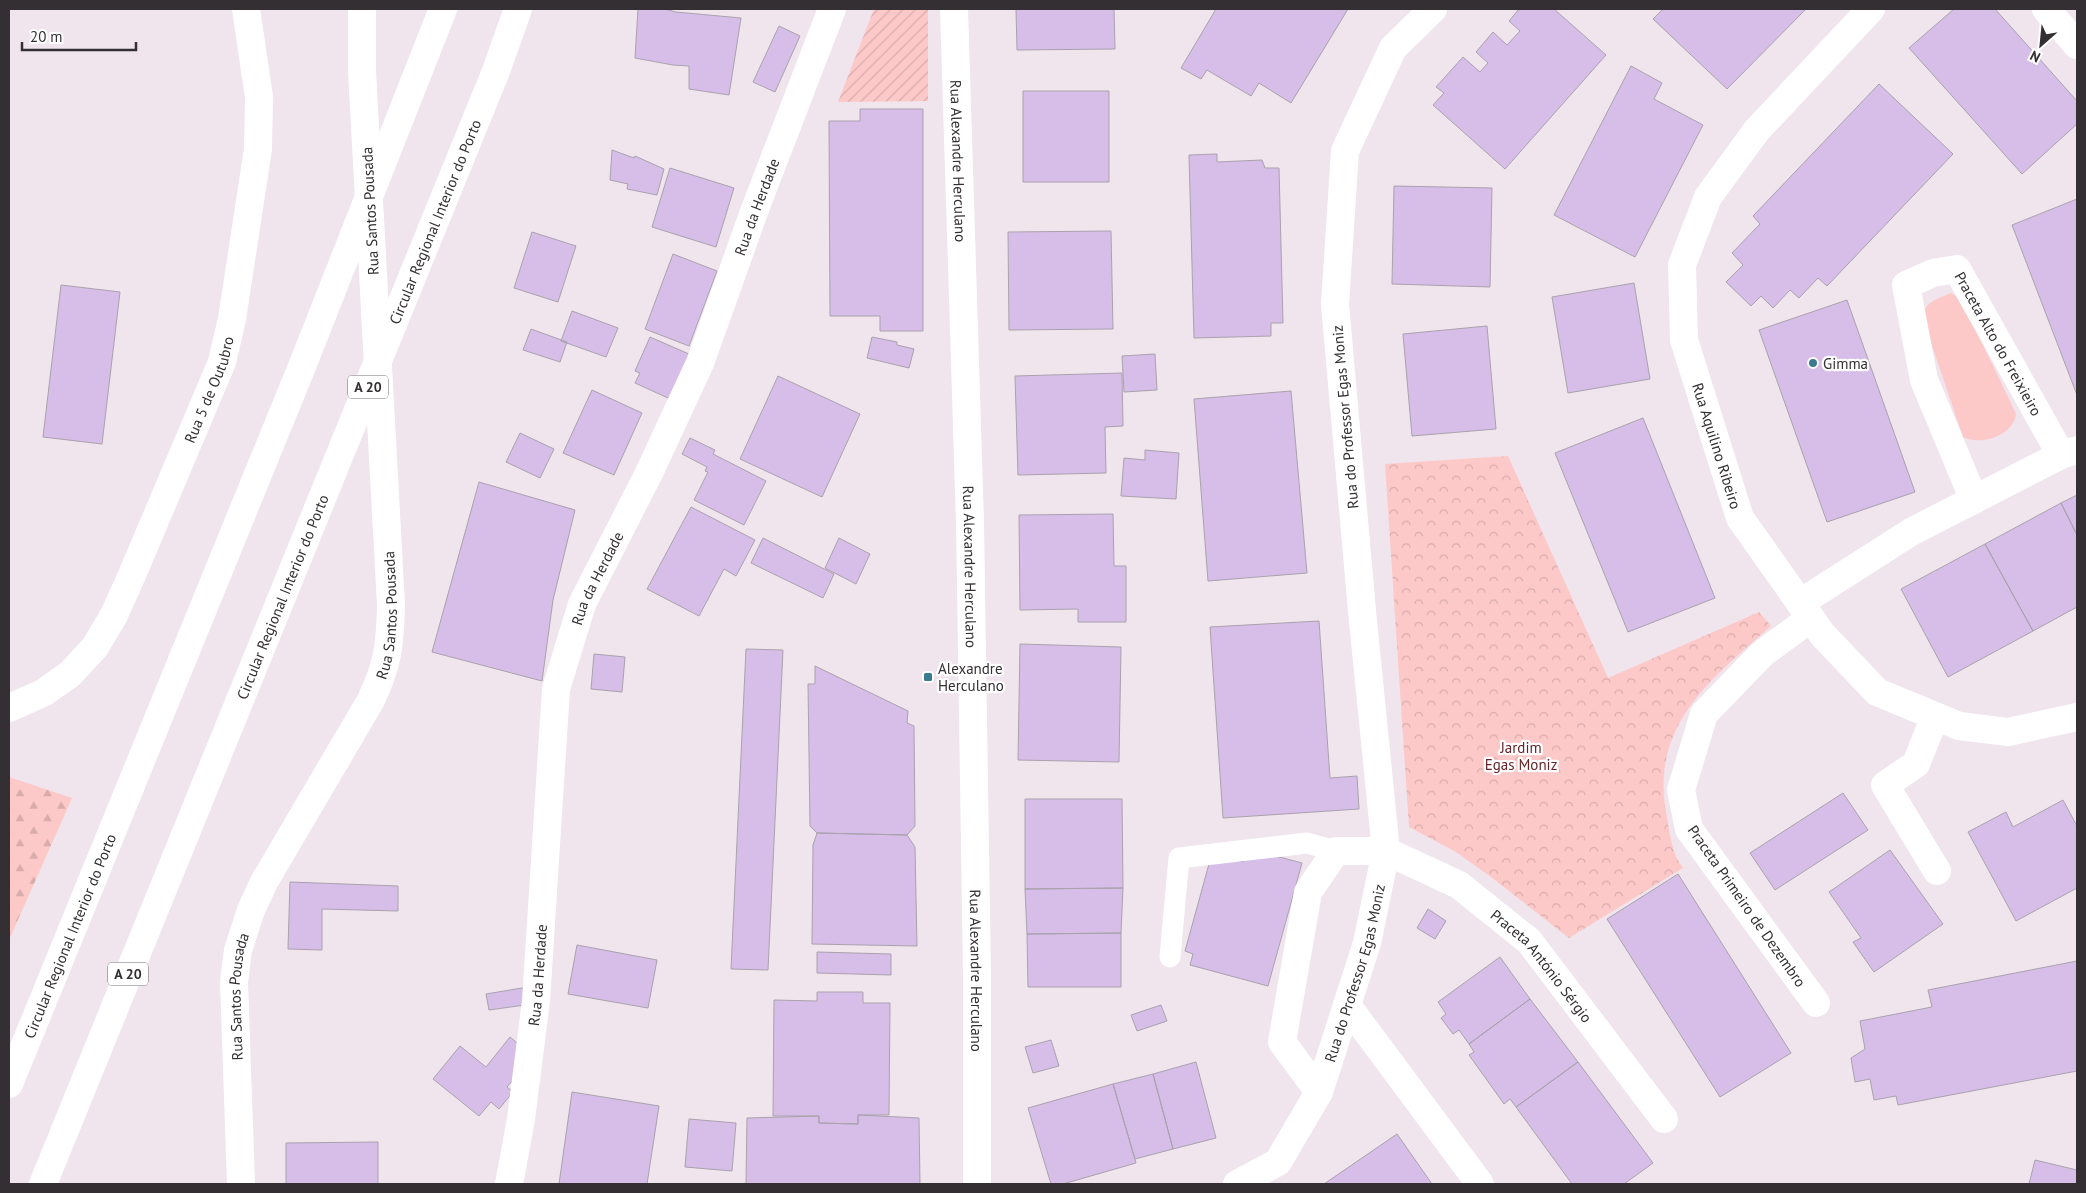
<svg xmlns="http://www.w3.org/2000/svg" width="2086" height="1193" viewBox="0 0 2086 1193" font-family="'PT Sans',sans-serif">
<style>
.grass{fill:#fdc8c8}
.forest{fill:url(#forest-firs)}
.park{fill:url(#park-crowns)}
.garden{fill:url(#garden-furrows)}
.building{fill:#d7bee8;stroke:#a9a2ad}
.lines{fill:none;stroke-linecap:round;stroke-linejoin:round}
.service{stroke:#fff;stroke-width:21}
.minor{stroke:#fff;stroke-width:28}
.tertiary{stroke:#fff;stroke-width:28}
.motorway{stroke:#fff;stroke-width:28}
.poi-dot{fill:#3b7b8f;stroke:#fff;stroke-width:2}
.labels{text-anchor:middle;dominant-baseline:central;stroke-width:4.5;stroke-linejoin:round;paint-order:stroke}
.shield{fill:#fff;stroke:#706d70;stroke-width:1}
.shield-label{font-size:14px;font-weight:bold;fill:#332f32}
.street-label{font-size:15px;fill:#332f32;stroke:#fff}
.poi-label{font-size:15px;fill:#332f32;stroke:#fff;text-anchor:start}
.park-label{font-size:15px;fill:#662429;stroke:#fff}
</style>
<defs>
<pattern id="forest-firs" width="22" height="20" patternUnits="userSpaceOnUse" patternTransform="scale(1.25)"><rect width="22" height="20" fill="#fdc8c8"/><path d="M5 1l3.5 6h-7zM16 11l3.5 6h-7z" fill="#d9acac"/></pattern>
<pattern id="park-crowns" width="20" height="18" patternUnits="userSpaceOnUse" patternTransform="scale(1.25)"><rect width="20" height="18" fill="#fdc8c8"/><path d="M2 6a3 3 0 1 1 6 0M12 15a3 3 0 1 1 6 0" fill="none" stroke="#d9acac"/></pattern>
<pattern id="garden-furrows" width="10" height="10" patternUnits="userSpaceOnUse" patternTransform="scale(1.25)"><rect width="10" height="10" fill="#fdc8c8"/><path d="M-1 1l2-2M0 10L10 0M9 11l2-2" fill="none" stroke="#d9acac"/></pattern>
</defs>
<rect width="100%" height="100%" fill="#f0e4ed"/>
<path class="grass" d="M 1951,293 L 1961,299 L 2016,414 C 2013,436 1981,446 1963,437 L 1923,319 C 1923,302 1937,299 1951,293 Z"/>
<path class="forest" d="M 9,777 L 72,798 L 9,940 Z"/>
<path class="park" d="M 1508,456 L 1608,678 L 1759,612 L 1771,626 C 1710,680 1648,726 1667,818 C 1670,835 1672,854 1683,868 L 1569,938 L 1491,877 L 1456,852 L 1409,827 L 1385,464 Z"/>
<path class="garden" d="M 874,9 L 928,9 L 928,101 L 838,102 Z"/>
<path class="building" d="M 638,9 L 665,9 L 676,12 L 741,18 L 729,95 L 689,89 L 689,66 L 673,65 L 635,58 Z
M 1016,9 L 1114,9 L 1115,49 L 1017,50 Z
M 1216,9 L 1348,9 L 1291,103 L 1259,83 L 1251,96 L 1207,70 L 1201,79 L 1181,68 Z
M 1519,9 L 1554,9 L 1606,55 L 1505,169 L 1433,105 L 1444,93 L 1436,87 L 1463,57 L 1480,72 L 1488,63 L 1476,52 L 1493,32 L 1507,45 L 1520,31 L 1509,21 Z
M 1663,9 L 1806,9 L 1727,89 L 1653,19 Z
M 1954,9 L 1995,9 L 2077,101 L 2077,124 L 2022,174 L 1909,48 Z
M 779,26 L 800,36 L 775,92 L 753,82 Z
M 1631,66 L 1662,83 L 1654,99 L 1703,125 L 1635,257 L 1554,215 Z
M 1879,84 L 1953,154 L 1827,286 L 1818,278 L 1799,298 L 1790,290 L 1773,308 L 1761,296 L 1751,306 L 1726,282 L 1743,265 L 1732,253 L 1760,224 L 1753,216 Z
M 1023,91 L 1109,91 L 1109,182 L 1023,182 Z
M 860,109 L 923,109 L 923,331 L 880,331 L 880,316 L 830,316 L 829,121 L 860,121 Z
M 612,150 L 634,158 L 635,156 L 664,169 L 657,195 L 627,189 L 628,184 L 610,180 Z
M 1217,154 L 1217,162 L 1262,160 L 1265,168 L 1279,168 L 1283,323 L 1271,323 L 1271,336 L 1194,338 L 1189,155 Z
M 670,168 L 734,188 L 716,247 L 652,227 Z
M 1394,186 L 1492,188 L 1490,287 L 1392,284 Z
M 2077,199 L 2077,395 L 2012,225 Z
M 1111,231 L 1113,329 L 1009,330 L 1008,232 Z
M 532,232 L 576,246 L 558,302 L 514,288 Z
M 673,254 L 717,271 L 689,346 L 645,329 Z
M 1634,283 L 1650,379 L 1568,393 L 1552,297 Z
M 61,285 L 120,292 L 102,444 L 43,437 Z
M 1847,300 L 1915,492 L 1827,522 L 1759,330 Z
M 572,311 L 618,328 L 606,357 L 561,341 Z
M 1487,326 L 1496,429 L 1412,436 L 1403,334 Z
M 531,329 L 567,342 L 560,362 L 523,350 Z
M 650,337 L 698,358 L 679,403 L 635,383 L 640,373 L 635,371 Z
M 872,337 L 897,342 L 897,345 L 914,349 L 909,368 L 867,358 Z
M 1155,354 L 1157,390 L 1124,392 L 1122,356 Z
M 1122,373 L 1123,426 L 1105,427 L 1106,473 L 1018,475 L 1015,376 Z
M 778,376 L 860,414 L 822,497 L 740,459 Z
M 592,390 L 642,413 L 614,475 L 563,453 Z
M 1291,391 L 1307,573 L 1208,581 L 1194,399 Z
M 1643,418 L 1715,598 L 1628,632 L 1555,453 Z
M 520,433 L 554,449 L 540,478 L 506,462 Z
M 690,438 L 715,450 L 713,454 L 766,481 L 744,525 L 694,500 L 708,472 L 705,471 L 707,467 L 682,454 Z
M 1145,450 L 1179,453 L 1176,499 L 1121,496 L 1124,458 L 1145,460 Z
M 479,482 L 575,510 L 553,600 L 542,681 L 432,652 Z
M 2077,495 L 2077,535 L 2061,503 Z
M 2061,503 L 2077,535 L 2077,607 L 2033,631 L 1985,544 Z
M 691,507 L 755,540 L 736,576 L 724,569 L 699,616 L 647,589 Z
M 1113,514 L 1114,566 L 1126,566 L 1126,622 L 1078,622 L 1078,609 L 1020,610 L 1019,515 Z
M 763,538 L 834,574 L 823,598 L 751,563 Z
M 839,538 L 870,554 L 856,584 L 825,568 Z
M 1985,544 L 2033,631 L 1948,677 L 1901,589 Z
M 1319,621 L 1330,778 L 1357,776 L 1359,809 L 1223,818 L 1210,627 Z
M 1020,644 L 1121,647 L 1119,762 L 1018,760 Z
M 746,649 L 783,650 L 768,970 L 731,969 Z
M 594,654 L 625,657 L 622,692 L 591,689 Z
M 815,666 L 908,711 L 907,723 L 914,726 L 915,826 L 907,835 L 817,833 L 810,826 L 808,684 L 815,684 Z
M 1843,793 L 1868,830 L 1775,890 L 1750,853 Z
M 1025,799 L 1122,799 L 1123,888 L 1025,889 Z
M 2063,800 L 2077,826 L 2077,888 L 2016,921 L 1968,832 L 2006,812 L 2013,827 Z
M 817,833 L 907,835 L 915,847 L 917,946 L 812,944 L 813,845 Z
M 1246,848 L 1302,863 L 1268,986 L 1190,965 L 1193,954 L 1185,951 L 1212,853 L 1243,862 Z
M 1890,850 L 1943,924 L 1874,972 L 1853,942 L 1861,938 L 1829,892 Z
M 1678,874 L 1791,1053 L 1720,1097 L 1607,919 Z
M 290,882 L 398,886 L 398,911 L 322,909 L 322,950 L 288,949 Z
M 1123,888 L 1121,933 L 1027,934 L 1025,889 Z
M 1428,909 L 1446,921 L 1435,939 L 1417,928 Z
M 1121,933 L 1121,987 L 1028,987 L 1027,934 Z
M 577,945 L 657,960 L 648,1008 L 568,994 Z
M 817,952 L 891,954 L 891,975 L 817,973 Z
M 1500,957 L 1530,999 L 1469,1044 L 1459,1030 L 1453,1034 L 1441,1018 L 1446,1014 L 1438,1002 Z
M 2077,961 L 2077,1071 L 1898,1105 L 1896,1096 L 1874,1100 L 1870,1079 L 1855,1082 L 1851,1058 L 1865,1049 L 1860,1021 L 1932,1007 L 1928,990 Z
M 528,987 L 525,1005 L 489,1010 L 486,994 Z
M 817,992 L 863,992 L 863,1003 L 890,1003 L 889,1115 L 858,1115 L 858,1124 L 819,1123 L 819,1116 L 773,1116 L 774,1000 L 817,1001 Z
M 1530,999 L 1578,1062 L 1516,1107 L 1510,1099 L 1504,1104 L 1469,1055 L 1474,1052 L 1469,1044 Z
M 1161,1005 L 1167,1021 L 1137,1031 L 1131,1015 Z
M 510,1037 L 523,1048 L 519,1073 L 507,1087 L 513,1092 L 499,1109 L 491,1102 L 479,1116 L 433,1079 L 460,1046 L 486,1067 Z
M 1051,1040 L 1059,1066 L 1033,1073 L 1025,1047 Z
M 1196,1062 L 1216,1138 L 1173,1149 L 1153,1074 Z
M 1578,1062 L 1653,1163 L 1624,1184 L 1572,1184 L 1516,1107 Z
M 1153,1074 L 1173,1149 L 1135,1159 L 1113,1084 Z
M 1113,1084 L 1136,1163 L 1063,1184 L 1051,1184 L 1028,1108 Z
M 572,1092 L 659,1106 L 647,1184 L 559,1184 Z
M 858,1115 L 919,1118 L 920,1184 L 746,1184 L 747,1118 L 819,1116 L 819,1123 L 858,1124 Z
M 689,1119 L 736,1123 L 732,1171 L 685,1167 Z
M 1397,1134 L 1432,1184 L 1324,1184 Z
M 378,1142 L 378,1184 L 286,1184 L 286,1143 Z
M 2035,1160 L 2077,1170 L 2077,1184 L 2029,1184 Z"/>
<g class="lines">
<path class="service" d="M 1170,957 L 1179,858 L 1307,843 L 1336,851"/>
<g class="minor">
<path id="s1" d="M 954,9 L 970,523 L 977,976 L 977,1184"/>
<path id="s2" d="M 1871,9 L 1757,130 L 1708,197 L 1682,265 L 1684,340 L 1740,518 L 1822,634 L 1877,692 L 1959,726 L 2008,732 L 2077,717"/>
<path d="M 2046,9 L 2077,45"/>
<path id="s3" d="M 1974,500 L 1924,380 L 1906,285 L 1933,273 L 1957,269 L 2061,455"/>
<path d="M 1800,603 L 1911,532 L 2061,455 L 2077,450"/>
<path d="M 1811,618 L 1763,653 L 1704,714 L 1681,790 L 1689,829 L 1816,1003"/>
<path d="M 1935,716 L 1916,764 L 1885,785 L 1937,871"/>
<path d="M 1347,1005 L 1480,1184"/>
<path id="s4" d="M 1319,1092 L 1282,1042 L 1308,892 L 1336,851 L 1386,851 L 1459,885 L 1529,941 L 1664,1119"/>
<path id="s5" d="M 509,1184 L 521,1119 L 536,1001 L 556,689 L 582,604 L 649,473 L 700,363 L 755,209 L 832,9"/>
<path id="s6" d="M 1237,1184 L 1278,1162 L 1319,1092 L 1367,943 L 1386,851 L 1362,611 L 1335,304 L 1345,151 L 1393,48 L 1433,9"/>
</g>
<g class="tertiary">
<path id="s7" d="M 9,708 L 43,693 L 70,674 L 95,647 L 114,615 L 132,575 L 222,362 L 232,319 L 258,149 L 259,97 L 246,9"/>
<path id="s8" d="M 241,1184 L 234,982 L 238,950 L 251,910 L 264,882 L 371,700 C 388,664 390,645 391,605 L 362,71 L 362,9"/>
</g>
<g class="motorway">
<path id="s9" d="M 9,1084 L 303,364 L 443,9"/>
<path id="s10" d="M 43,1184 L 496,71 L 518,9"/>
</g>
</g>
<g class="poi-dot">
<circle cx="1813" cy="363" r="5"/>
<rect x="923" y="672" width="10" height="10" rx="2.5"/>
</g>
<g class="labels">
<g class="shield">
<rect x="348" y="375.5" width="40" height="23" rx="4"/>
<rect x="108" y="962.5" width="40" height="23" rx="4"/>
</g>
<g class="shield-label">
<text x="368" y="387">A 20</text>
<text x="128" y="974">A 20</text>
</g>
<g class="street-label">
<text stroke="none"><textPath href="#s1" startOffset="152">Rua Alexandre Herculano</textPath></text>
<text stroke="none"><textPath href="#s5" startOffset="1021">Rua da Herdade</textPath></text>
<text transform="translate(370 211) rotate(-93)">Rua Santos Pousada</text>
<text stroke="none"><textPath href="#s10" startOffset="1039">Circular Regional Interior do Porto</textPath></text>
<text stroke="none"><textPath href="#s3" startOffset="366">Praceta Alto do Freixieiro</textPath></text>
<text stroke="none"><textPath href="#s7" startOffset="389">Rua 5 de Outubro</textPath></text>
<text transform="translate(1345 417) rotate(-95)">Rua do Professor Egas Moniz</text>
<text stroke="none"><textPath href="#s2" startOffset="508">Rua Aquilino Ribeiro</textPath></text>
<text stroke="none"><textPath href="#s1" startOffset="558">Rua Alexandre Herculano</textPath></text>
<text stroke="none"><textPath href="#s5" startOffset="616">Rua da Herdade</textPath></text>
<text stroke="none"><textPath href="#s10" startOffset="634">Circular Regional Interior do Porto</textPath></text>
<text stroke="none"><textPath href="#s8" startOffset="606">Rua Santos Pousada</textPath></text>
<text transform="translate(1747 906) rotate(55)">Praceta Primeiro de Dezembro</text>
<text stroke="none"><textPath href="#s9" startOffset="160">Circular Regional Interior do Porto</textPath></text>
<text stroke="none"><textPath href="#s4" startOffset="511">Praceta António Sérgio</textPath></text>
<text stroke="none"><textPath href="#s1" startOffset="962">Rua Alexandre Herculano</textPath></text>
<text stroke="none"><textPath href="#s6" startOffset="252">Rua do Professor Egas Moniz</textPath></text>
<text stroke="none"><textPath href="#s5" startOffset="211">Rua da Herdade</textPath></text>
<text stroke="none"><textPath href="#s8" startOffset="188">Rua Santos Pousada</textPath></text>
</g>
<g class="poi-label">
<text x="1823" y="363">Gimma</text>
<text x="938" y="668">Alexandre<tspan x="938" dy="17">Herculano</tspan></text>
</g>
<g class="park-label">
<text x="1521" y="747">Jardim<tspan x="1521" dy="17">Egas Moniz</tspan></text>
</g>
</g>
<rect width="2086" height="1193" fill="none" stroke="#332f32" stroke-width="20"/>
<g transform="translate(2041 45) rotate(207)" stroke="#ffffff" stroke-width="4" paint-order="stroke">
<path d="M0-4L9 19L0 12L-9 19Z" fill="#332f32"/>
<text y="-8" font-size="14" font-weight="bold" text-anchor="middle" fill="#332f32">N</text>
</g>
<path d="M22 42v8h114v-8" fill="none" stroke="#332f32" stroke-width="2.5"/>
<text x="30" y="42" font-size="15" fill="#332f32" stroke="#ffffff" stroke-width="4" paint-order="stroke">20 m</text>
</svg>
